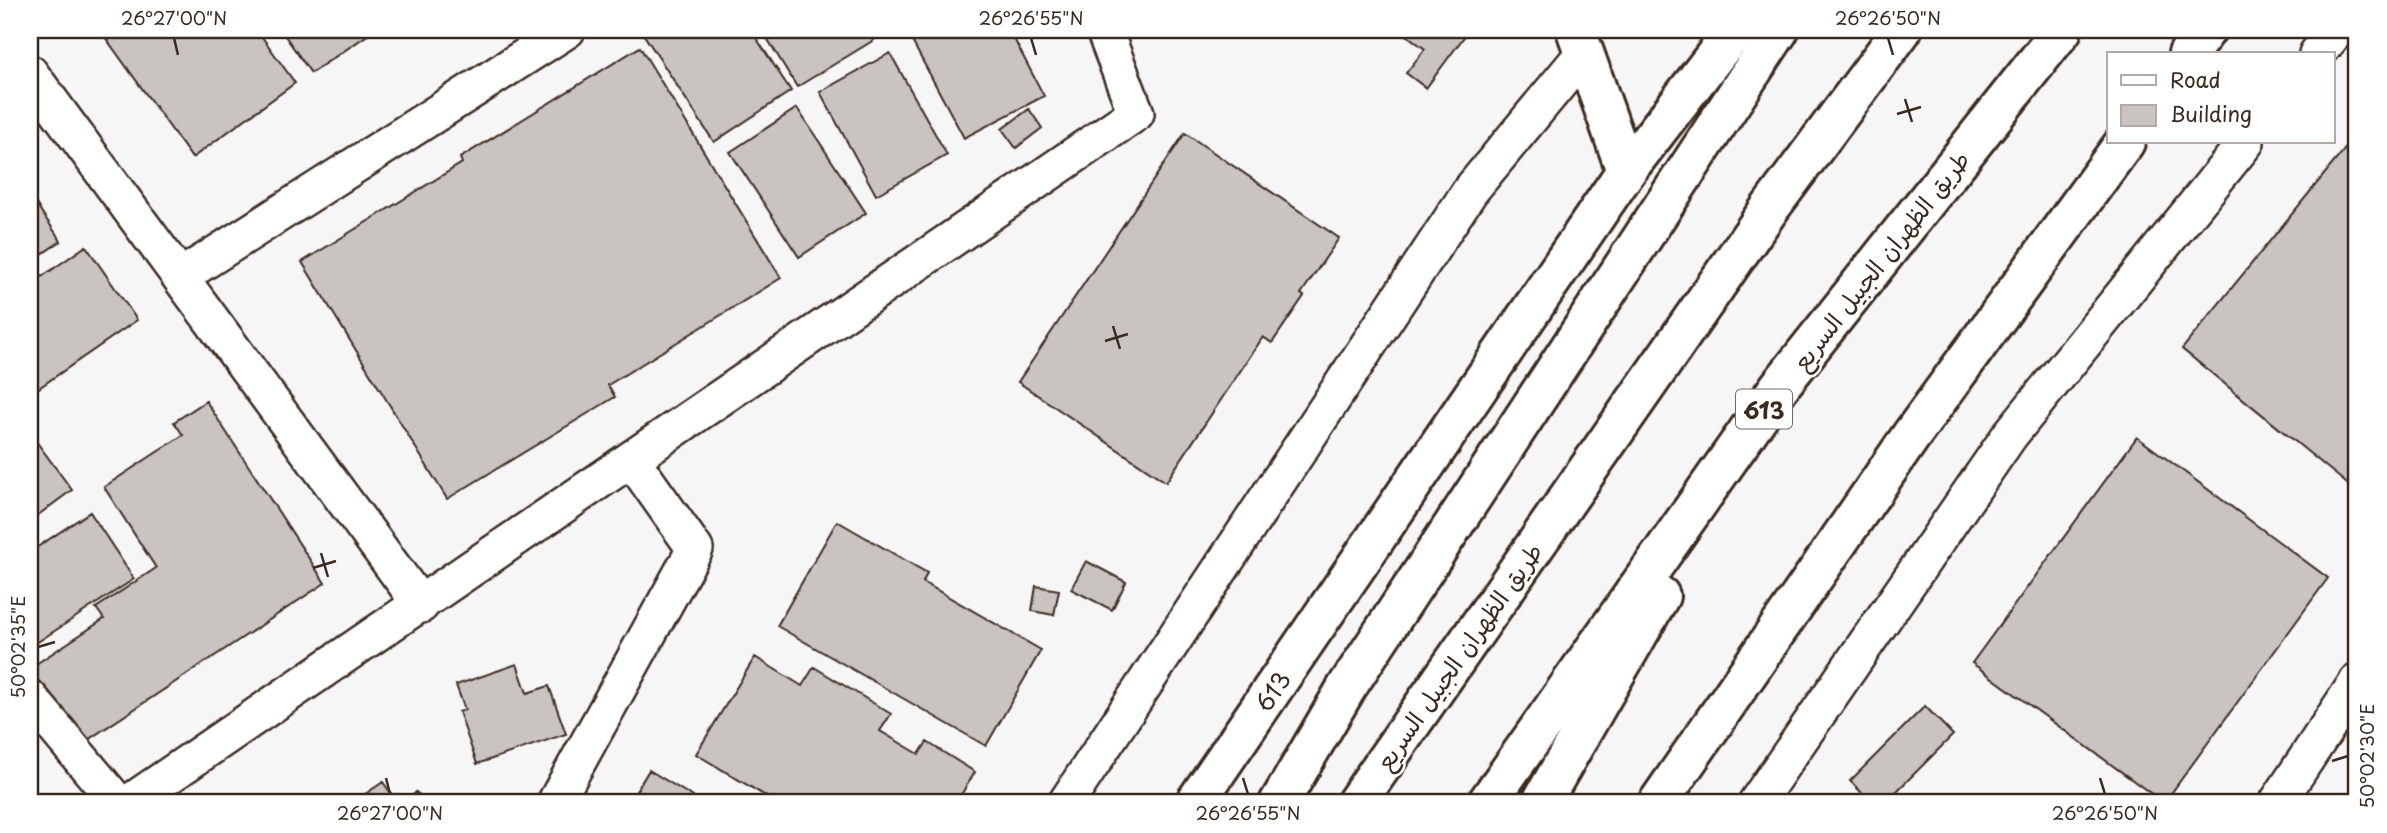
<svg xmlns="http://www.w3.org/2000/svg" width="2387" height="833" viewBox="0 0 2387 833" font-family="'Playpen Sans','Playpen Sans Arabic',sans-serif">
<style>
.building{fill:#c9c3c1;stroke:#3b2a1e;stroke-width:2}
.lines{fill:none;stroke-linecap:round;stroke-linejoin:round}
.minor-casing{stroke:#3b2a1e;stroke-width:40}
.tertiary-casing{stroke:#3b2a1e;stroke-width:44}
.primary-casing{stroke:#3b2a1e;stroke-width:44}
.motorway-casing{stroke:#3b2a1e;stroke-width:44}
.minor{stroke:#fff;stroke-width:35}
.tertiary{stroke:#fff;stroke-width:38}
.primary{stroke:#fff;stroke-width:38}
.motorway{stroke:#fff;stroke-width:38}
.ticks{fill:none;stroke:#3b2a1e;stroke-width:2.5}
.labels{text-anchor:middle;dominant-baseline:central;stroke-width:5;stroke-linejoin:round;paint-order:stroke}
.shield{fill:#fff;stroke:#766a62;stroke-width:2}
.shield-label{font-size:23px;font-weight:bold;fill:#3b2a1e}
.street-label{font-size:24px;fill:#3b2a1e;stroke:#fff}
.neatline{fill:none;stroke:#3b2a1e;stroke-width:2.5}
.ticks-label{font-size:18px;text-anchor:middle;fill:#3b2a1e}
</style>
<rect width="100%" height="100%" fill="#f7f6f6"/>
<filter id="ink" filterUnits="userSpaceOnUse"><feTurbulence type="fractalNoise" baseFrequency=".0143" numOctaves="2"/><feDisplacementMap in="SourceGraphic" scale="14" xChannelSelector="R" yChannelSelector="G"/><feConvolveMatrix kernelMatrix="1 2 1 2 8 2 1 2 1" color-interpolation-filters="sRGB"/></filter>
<g filter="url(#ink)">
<path class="building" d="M 100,30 L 257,30 L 295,83 L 192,158 Z
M 281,30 L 375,30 L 311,73 Z
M 652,30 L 751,30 L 791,91 L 714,142 L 644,35 Z
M 762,30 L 867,30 L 874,40 L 797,87 Z
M 906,30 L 1027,30 L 1013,37 L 1044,96 L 964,138 Z
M 1400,30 L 1469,30 L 1426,88 L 1406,73 L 1425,49 Z
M 640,47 L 781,278 L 608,385 L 615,397 L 447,499 L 302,262 L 462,163 L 460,158 Z
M 890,53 L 947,155 L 876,195 L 820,92 Z
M 797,108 L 866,213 L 799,257 L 730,152 Z
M 1029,109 L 1042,128 L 1016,148 L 1002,129 Z
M 1185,133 L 1339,238 L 1301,294 L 1304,296 L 1272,343 L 1263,337 L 1166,482 L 1018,382 Z
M 2357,134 L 2357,492 L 2182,349 Z
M 30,195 L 61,241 L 30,262 Z
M 86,246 L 137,320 L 30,394 L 30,285 Z
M 206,401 L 325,583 L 77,747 L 30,675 L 30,668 L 104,619 L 96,608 L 156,568 L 104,487 L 183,435 L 174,422 Z
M 30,433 L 72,490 L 30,521 Z
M 2137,437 L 2328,578 L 2164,803 L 1972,663 Z
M 90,512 L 134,579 L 30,647 L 30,552 Z
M 837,521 L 927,573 L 923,582 L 1041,650 L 986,746 L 777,626 Z
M 1086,561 L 1126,582 L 1112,610 L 1071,589 Z
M 1036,586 L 1059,590 L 1054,615 L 1032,611 Z
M 755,657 L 802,686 L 814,667 L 891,714 L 880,731 L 919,754 L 927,742 L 975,772 L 956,803 L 777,803 L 696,754 Z
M 517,664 L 527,693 L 549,686 L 566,734 L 477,764 L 459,712 L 465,710 L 456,685 Z
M 1925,706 L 1953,735 L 1885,803 L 1872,803 L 1850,781 Z
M 649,770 L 703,803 L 629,803 Z
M 383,782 L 398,803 L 352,803 Z
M 416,792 L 428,803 L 406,803 Z"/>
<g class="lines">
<defs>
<path id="minor" d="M 2317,54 L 2337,30
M 30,73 L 421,605
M 180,277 L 567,30
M 30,698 L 118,803
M 129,803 L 1136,113 L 1104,30
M 555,803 L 695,549 L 632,460
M 1066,803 L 1470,191 L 1584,53
M 1756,803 L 2010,435 L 2246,142
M 2277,803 L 2357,682"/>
<path id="tertiary" d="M 1576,30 L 1626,171"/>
<path id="primary" d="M 2188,54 L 2206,30
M 1195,803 L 1626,171 L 1735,30
M 1658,803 L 1911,436 L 2125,142"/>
<path id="motorway" d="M 1279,803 L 1347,687 L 1779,30
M 1356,803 L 1770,208 L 1902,30
M 1487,803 L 1779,387 L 2062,30
M 1541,803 L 1660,596"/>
</defs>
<use href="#minor" class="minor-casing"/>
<use href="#tertiary" class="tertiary-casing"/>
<use href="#primary" class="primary-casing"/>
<use href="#motorway" class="motorway-casing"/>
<use href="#minor" class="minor"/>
<use href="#tertiary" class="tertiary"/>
<use href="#primary" class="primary"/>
<use href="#motorway" class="motorway"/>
</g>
</g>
<path class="ticks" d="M 174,38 L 178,55M 1031,38 L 1036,55M 1888,38 L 1893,55M 1905,99 L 1912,122M 1897,114 L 1921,107M 1113,326 L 1120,349M 1105,341 L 1128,334M 321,553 L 328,577M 313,568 L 336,561M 38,647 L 55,642M 2332,761 L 2348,756M 386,778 L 390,794M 1243,778 L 1248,794M 2100,778 L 2105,794"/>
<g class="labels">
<rect class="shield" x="1736" y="389.5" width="56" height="39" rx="5"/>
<g class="shield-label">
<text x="1764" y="409">613</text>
</g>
<g class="street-label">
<text transform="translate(1880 260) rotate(-52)">طريق الظهران الجبيل السريع</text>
<text transform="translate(1458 656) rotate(-55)">طريق الظهران الجبيل السريع</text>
<text transform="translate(1272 691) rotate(-56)">613</text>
</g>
</g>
<rect width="2387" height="833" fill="none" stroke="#fff" stroke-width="77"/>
<rect x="2107" y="52" width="228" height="91" fill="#ffffff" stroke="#b1aaa5" stroke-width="2"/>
<rect x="2121" y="75" width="35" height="10" fill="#ffffff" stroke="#b1aaa5" stroke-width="2"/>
<text x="2170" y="88" font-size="21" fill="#3b2a1e">Road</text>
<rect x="2121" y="105" width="35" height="21" fill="#c9c3c1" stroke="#b1aaa5" stroke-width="2"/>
<text x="2170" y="122" font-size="21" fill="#3b2a1e">Building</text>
<rect x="38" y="38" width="2310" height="756" class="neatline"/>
<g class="ticks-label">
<text x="174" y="25">26°27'00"N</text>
<text x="1031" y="25">26°26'55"N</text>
<text x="1888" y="25">26°26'50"N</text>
<text transform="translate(19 647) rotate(-90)" y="6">50°02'35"E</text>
<text transform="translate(2368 756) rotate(-90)" y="6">50°02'30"E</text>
<text x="390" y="820">26°27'00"N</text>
<text x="1248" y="820">26°26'55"N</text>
<text x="2105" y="820">26°26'50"N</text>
</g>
</svg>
